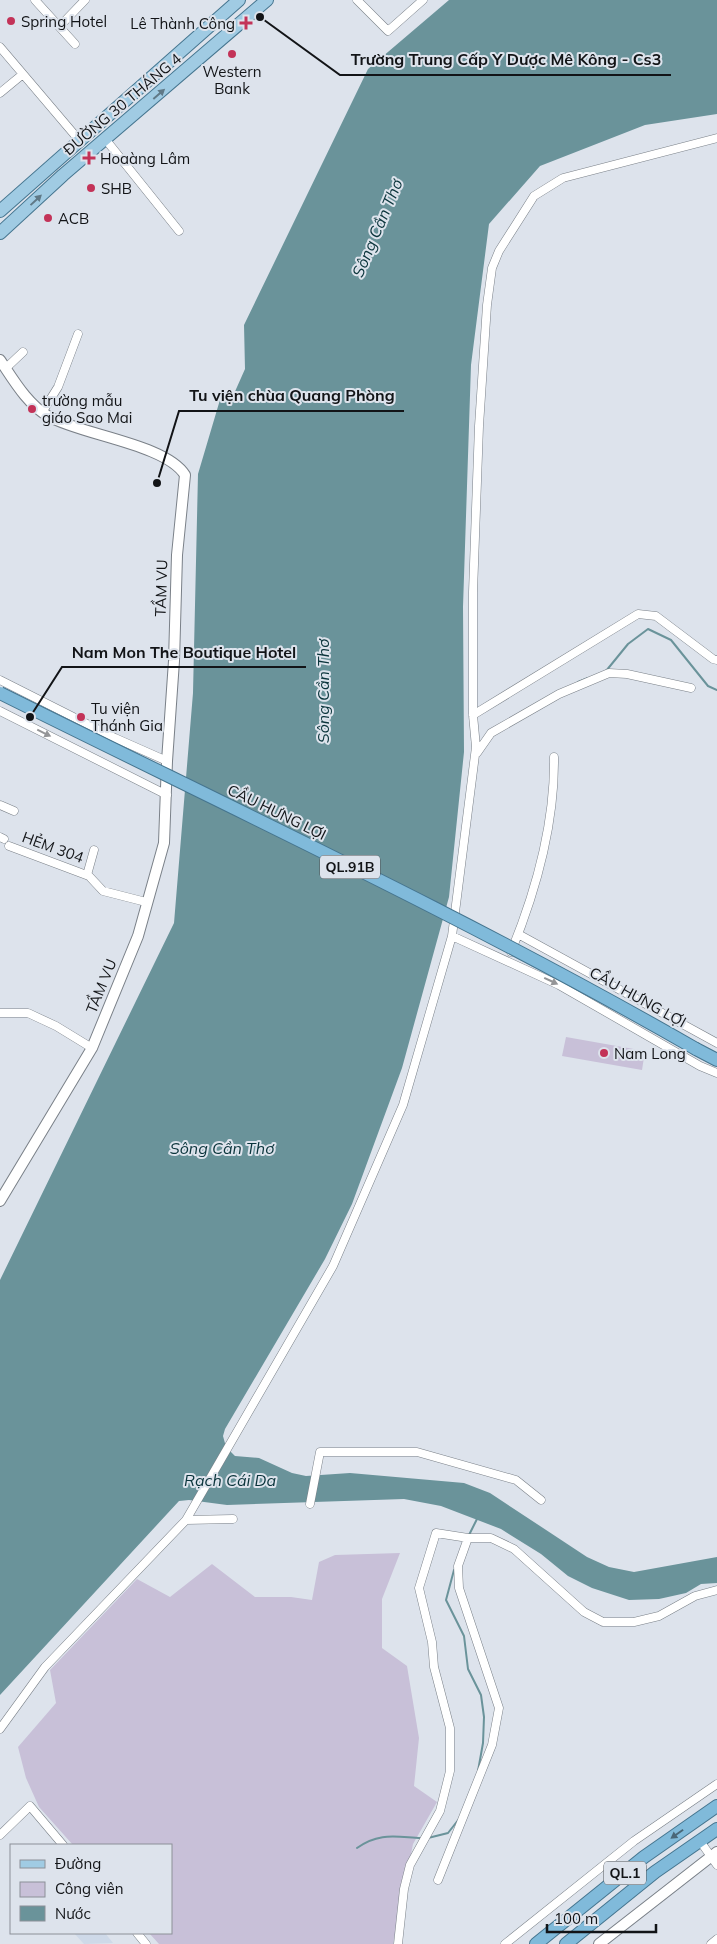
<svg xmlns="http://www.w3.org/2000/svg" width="717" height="1944" viewBox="0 0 717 1944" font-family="Mulish,sans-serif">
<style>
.built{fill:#ced9e8}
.green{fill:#c8c0d8}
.water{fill:#6a939a}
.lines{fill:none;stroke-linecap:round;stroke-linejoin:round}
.stream{stroke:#6a939a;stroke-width:2}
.minor-casing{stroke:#7a8088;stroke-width:9}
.tertiary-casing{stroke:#7a8088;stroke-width:12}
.primary-casing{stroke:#45758f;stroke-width:14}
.trunk-casing{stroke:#45758f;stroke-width:14}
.minor{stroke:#fff;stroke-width:8}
.tertiary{stroke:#fff;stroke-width:10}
.primary{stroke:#a0cbe3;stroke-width:12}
.trunk{stroke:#80bada;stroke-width:12}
.trunk-bridge-casing{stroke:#45758f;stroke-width:14;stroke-linecap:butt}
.trunk-bridge{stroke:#80bada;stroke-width:12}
.oneway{fill:#607987}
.oneway2{fill:#949597}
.oneway3{fill:#496778}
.poi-dot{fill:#c33358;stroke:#dde3ec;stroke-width:2}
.labels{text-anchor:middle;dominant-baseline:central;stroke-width:4;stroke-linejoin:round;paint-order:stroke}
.shield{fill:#dde3ec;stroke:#4f5257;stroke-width:1}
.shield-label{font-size:14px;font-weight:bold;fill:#121417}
.poi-label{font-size:15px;fill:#121417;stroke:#dde3ec;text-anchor:start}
.street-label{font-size:15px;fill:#121417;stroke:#dde3ec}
.water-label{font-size:16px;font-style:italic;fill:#0a343b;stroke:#dde3ec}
.leader{fill:none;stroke:#121417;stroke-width:2}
.callout-dot{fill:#121417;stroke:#dde3ec;stroke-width:2}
.callout-label{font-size:16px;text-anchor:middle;font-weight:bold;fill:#121417;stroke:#dde3ec;stroke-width:4;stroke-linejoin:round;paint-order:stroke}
</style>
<rect width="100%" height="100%" fill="#dde3ec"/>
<path class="built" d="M 74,1933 L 105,1933 L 113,1943 L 84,1944 Z"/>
<path class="green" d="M 566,1037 L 645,1051 L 642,1070 L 562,1056 Z
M 400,1553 L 382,1599 L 382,1648 L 407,1666 L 419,1738 L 414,1786 L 437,1802 L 413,1844 L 393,1944 L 159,1944 L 149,1933 L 171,1933 L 171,1845 L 73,1845 L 39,1807 L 26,1778 L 18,1747 L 56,1703 L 50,1670 L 137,1579 L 170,1597 L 212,1564 L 255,1597 L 291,1597 L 312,1600 L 319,1562 L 335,1555 Z"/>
<path class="water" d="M 449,0 L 717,0 L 717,114 L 645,125 L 540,166 L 489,224 L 471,365 L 463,607 L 464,752 L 449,897 L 402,1068 L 352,1204 L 325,1259 L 225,1429 L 223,1436 L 226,1447 L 235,1456 L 259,1458 L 292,1473 L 306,1476 L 350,1473 L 464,1483 L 490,1493 L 587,1557 L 609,1567 L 634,1572 L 717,1557 L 717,1583 L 701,1584 L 686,1593 L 659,1599 L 629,1600 L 592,1588 L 568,1576 L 541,1554 L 501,1529 L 441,1506 L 404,1499 L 227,1505 L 189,1500 L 179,1501 L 0,1695 L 0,1280 L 174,923 L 193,693 L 198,474 L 222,393 L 233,396 L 245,369 L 244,325 L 368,69 Z"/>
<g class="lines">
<path class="stream" d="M 606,671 L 628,644 L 648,629 L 671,640 L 708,686 L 717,690
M 578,682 L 588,678
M 469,1535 L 477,1519
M 454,1570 L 446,1600 L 464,1636 L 468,1669 L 481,1695 L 484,1717 L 483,1743 L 478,1771
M 428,1838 L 448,1833 L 459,1819
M 357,1848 C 379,1832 396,1837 421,1838"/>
<defs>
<path id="minor" d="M 35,0 L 75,44
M 357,0 L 388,31 L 423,0
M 60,26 L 85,0
M 0,47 L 79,140
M 0,93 L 23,74
M 106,140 L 179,231
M 6,368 L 23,352
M 43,411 L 58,387 L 78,334
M 0,680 L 115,738 L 167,761
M 0,711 L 167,795
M 473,715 L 638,614 L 656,616 L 713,659 L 717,660
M 477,753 L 491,733 L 559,694 L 609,673 L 627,674 L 691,688
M 0,805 L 14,811
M 0,837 L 4,839
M 9,846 L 89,876 L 103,891 L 146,902
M 87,875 L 94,850
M 518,934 L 717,1043
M 452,936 L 559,985 L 700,1066 L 717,1073
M 511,952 C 536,891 555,824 554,757
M 0,1013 L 28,1013 L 56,1026 L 92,1048
M 310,1504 L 320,1452 L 417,1452 L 516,1480 L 541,1500
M 186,1520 L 333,1266 L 403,1105 L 452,936 L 476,747 L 473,715 L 473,592 L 479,426 L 487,305 L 492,268 L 499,251 L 534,196 L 563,178 L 717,138
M 0,1729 L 45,1667 L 186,1520 L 233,1519
M 0,1835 L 30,1806 L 63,1845
M 700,1841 L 717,1865
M 438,1880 L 492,1745 L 499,1708 L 459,1588 L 458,1566 L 468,1538
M 137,1933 L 146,1944
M 398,1944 L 404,1889 L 410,1865 L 440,1811 L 450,1771 L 450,1728 L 434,1667 L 432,1642 L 419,1588 L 436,1533 L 468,1538 L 491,1538 L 514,1549 L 584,1612 L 603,1622 L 634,1622 L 659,1616 L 695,1596 L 717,1590
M 505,1944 L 634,1841 L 717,1784
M 711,1944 L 717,1939"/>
<path id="tertiary" d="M 0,360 C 13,379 27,404 48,416 C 81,435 166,444 185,475 L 177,555 L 174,661 L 167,761 L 164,843 L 138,936 L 92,1048 L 0,1201
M 599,1944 L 717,1852"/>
<path id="primary" d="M 0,211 L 239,0
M 0,233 L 63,175 L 267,0"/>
<path id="trunk" d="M 696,1049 L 717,1060
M 536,1944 L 644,1857 L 717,1806
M 566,1944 L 655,1872 L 717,1829"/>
</defs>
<use href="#minor" class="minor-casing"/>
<use href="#tertiary" class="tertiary-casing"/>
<use href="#primary" class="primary-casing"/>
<use href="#trunk" class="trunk-casing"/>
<use href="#minor" class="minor"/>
<use href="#tertiary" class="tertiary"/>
<use href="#primary" class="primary"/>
<use href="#trunk" class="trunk"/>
<defs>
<path id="trunk-bridge" d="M 0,693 C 233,809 470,919 696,1049"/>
</defs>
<use href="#trunk-bridge" class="trunk-bridge-casing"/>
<use href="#trunk-bridge" class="trunk-bridge"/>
</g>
<defs><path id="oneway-solid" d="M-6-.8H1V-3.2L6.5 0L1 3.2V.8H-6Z" transform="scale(1.25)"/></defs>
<g class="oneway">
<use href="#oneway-solid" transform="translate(159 94) rotate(-41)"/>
<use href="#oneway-solid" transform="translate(36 200) rotate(-43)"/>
</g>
<g class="oneway2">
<use href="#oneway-solid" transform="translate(44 733) rotate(26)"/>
<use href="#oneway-solid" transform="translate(551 981) rotate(25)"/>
</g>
<use class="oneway3" href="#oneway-solid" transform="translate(677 1834) rotate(145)"/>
<g class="poi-dot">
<circle cx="11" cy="21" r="5"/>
<path d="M243.5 15.5h5v5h5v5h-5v5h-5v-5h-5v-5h5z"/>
<circle cx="232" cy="54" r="5"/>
<path d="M86.5 150.5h5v5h5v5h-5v5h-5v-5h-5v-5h5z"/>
<circle cx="91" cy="188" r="5"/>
<circle cx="48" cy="218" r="5"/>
<circle cx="32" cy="409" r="5"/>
<circle cx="81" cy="717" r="5"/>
<circle cx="604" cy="1053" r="5"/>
</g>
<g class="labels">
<g class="shield">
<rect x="320" y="855.5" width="60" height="23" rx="4"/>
<rect x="604" y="1861.5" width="42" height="23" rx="4"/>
</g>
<g class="shield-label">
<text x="350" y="867">QL.91B</text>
<text x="625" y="1873">QL.1</text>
</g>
<g class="poi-label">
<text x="21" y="21">Spring Hotel</text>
<text x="235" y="23" text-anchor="end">Lê Thành Công</text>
<text x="232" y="71" text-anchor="middle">Western<tspan x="232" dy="17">Bank</tspan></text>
<text x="100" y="158">Hoaàng Lâm</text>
<text x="101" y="188">SHB</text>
<text x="58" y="218">ACB</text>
<text x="42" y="400">trường mẫu<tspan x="42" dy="17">giáo Sao Mai</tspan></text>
<text x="91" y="708">Tu viện<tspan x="91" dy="17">Thánh Gia</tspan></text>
<text x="614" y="1053">Nam Long</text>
</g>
<g class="street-label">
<text transform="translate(122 104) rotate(-40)">ĐƯỜNG 30 THÁNG 4</text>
<text transform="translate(161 588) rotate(-88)">TẦM VU</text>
<text transform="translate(277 812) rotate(26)">CẦU HƯNG LỢI</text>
<text transform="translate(53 847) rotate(20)">HẺM 304</text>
<text transform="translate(101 986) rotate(-68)">TẦM VU</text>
<text transform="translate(638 997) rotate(29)">CẦU HƯNG LỢI</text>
</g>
<g class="water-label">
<text transform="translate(377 228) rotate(-67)">Sông Cần Thơ</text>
<text transform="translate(323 691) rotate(-90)">Sông Cần Thơ</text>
<text x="222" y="1148">Sông Cần Thơ</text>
<text x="230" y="1480">Rạch Cái Da</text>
</g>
</g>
<path class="leader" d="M260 17L340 75H671M157 483L179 411H404M30 717L62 667H306"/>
<g class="callout-dot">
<circle cx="260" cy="17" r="5"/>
<circle cx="157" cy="483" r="5"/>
<circle cx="30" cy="717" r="5"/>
</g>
<g class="callout-label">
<text x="506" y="65">Trường Trung Cấp Y Dược Mê Kông - Cs3</text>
<text x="292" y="401">Tu viện chùa Quang Phòng</text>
<text x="184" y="658">Nam Mon The Boutique Hotel</text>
</g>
<rect x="10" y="1844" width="162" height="90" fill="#dde3ec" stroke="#8c9097"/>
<rect x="20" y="1860" width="25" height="8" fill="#a0cbe3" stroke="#8c9097"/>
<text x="55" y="1869" font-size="15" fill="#121417">Đường</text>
<rect x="20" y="1882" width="25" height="15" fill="#c8c0d8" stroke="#8c9097"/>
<text x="55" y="1894" font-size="15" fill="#121417">Công viên</text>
<rect x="20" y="1906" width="25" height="15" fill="#6a939a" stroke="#8c9097"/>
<text x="55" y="1919" font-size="15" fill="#121417">Nước</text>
<path d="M547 1924v8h109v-8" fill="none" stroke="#121417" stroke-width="2.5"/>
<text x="554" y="1924" font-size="15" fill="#121417" stroke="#dde3ec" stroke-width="4" paint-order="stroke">100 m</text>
</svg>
